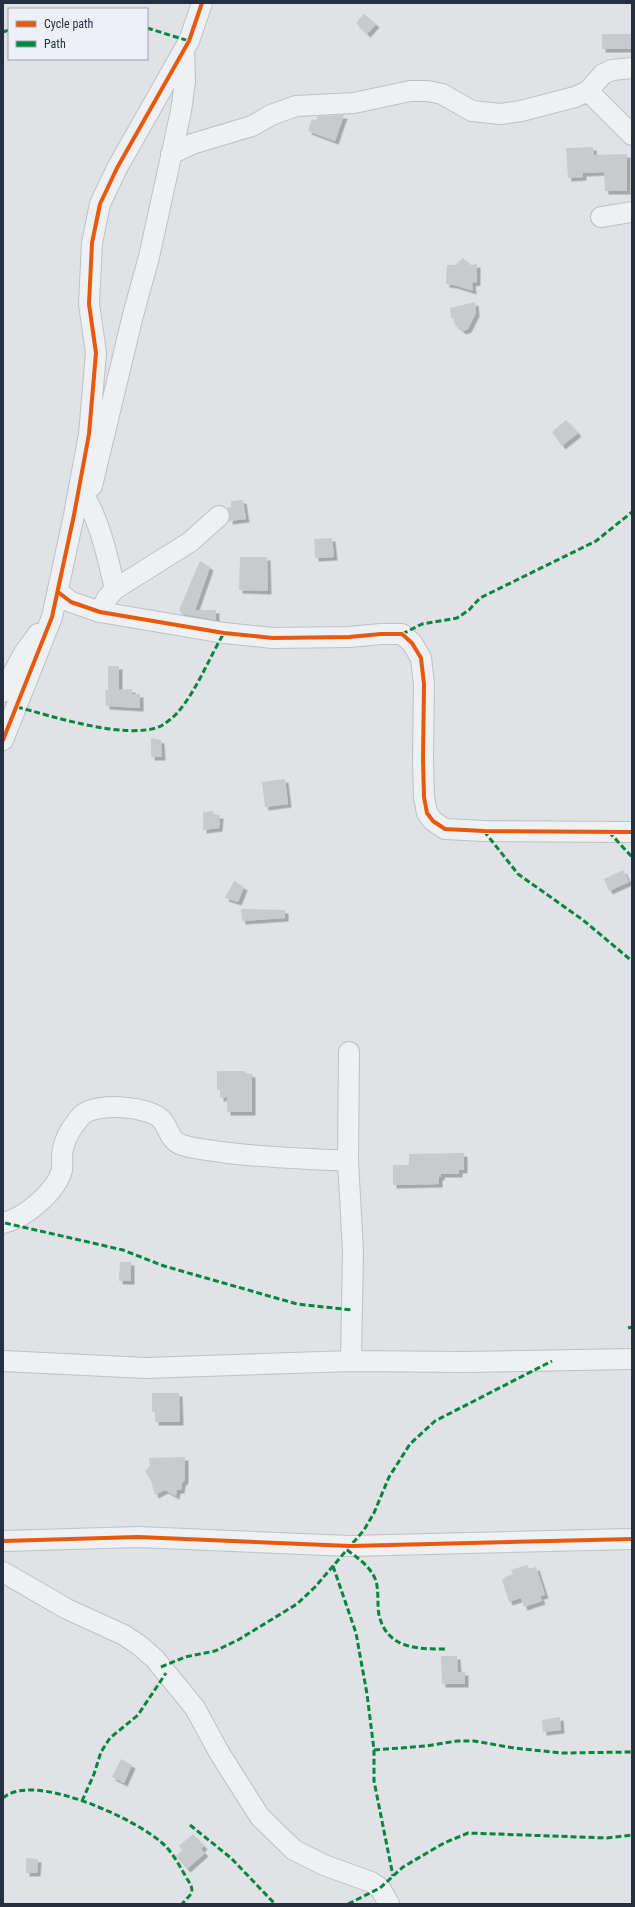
<svg xmlns="http://www.w3.org/2000/svg" width="635" height="1907" viewBox="0 0 635 1907" font-family="'Roboto Condensed',sans-serif">
<style>
.building{fill:#c8cacd;filter:url(#shadow)}
.lines{fill:none;stroke-linecap:round;stroke-linejoin:round}
.minor-casing{stroke:#bec0c3;stroke-width:22}
.minor{stroke:#eff0f2;stroke-width:20}
.quiet{stroke:#00873e;stroke-width:3;stroke-dasharray:6 3;stroke-linecap:butt}
.cycleway-casing{stroke:#edf0f6;stroke-width:6}
.cycleway{stroke:#e8590c;stroke-width:4}
</style>
<defs>
<filter id="shadow"><feDropShadow dx="3.5" dy="3.5" stdDeviation="0" flood-color="#0004"/></filter>
</defs>
<rect width="100%" height="100%" fill="#e0e2e5"/>
<path class="building" d="M 364,14 L 376,24 L 367,34 L 356,23 Z
M 602,34 L 632,34 L 632,49 L 602,49 Z
M 344,115 L 335,141 L 308,131 L 312,119 L 316,121 L 318,116 Z
M 593,147 L 594,155 L 627,154 L 627,191 L 605,191 L 604,172 L 583,173 L 583,177 L 568,178 L 566,148 Z
M 463,258 L 471,265 L 477,264 L 477,282 L 472,283 L 473,291 L 454,285 L 446,284 L 447,265 L 455,265 Z
M 475,302 L 476,313 L 468,329 L 463,331 L 455,325 L 454,319 L 451,318 L 450,308 Z
M 566,420 L 578,433 L 562,446 L 552,432 Z
M 243,500 L 246,519 L 229,521 L 230,514 L 227,508 L 231,507 L 231,501 Z
M 332,538 L 334,557 L 315,558 L 314,539 Z
M 240,557 L 267,557 L 268,591 L 239,590 Z
M 200,561 L 210,567 L 195,610 L 216,610 L 216,620 L 182,614 L 179,610 Z
M 108,666 L 119,666 L 119,690 L 132,689 L 132,694 L 140,694 L 140,708 L 106,706 L 105,690 L 108,690 Z
M 151,738 L 161,740 L 162,757 L 151,757 Z
M 285,779 L 288,804 L 265,807 L 262,782 Z
M 213,811 L 214,815 L 220,815 L 219,828 L 203,830 L 203,812 Z
M 623,870 L 629,882 L 609,891 L 604,879 Z
M 234,881 L 244,887 L 238,902 L 225,898 Z
M 241,909 L 285,910 L 285,918 L 242,921 Z
M 217,1071 L 245,1071 L 245,1073 L 252,1074 L 252,1112 L 227,1112 L 227,1097 L 220,1098 L 220,1090 L 217,1090 Z
M 464,1153 L 464,1170 L 459,1170 L 459,1174 L 441,1174 L 441,1177 L 439,1177 L 439,1184 L 393,1185 L 393,1165 L 409,1165 L 409,1154 Z
M 120,1262 L 131,1262 L 131,1281 L 119,1281 Z
M 152,1393 L 179,1393 L 180,1422 L 155,1422 L 155,1412 L 152,1412 Z
M 185,1457 L 185,1480 L 182,1483 L 181,1490 L 177,1490 L 176,1496 L 165,1490 L 155,1495 L 151,1481 L 145,1471 L 150,1466 L 149,1458 Z
M 527,1565 L 529,1569 L 536,1567 L 545,1595 L 540,1596 L 542,1601 L 524,1607 L 521,1598 L 509,1602 L 502,1580 L 505,1578 L 505,1577 L 513,1574 L 511,1570 Z
M 441,1656 L 457,1656 L 458,1672 L 465,1672 L 465,1684 L 442,1684 Z
M 560,1717 L 561,1730 L 543,1732 L 542,1720 Z
M 121,1759 L 132,1765 L 124,1783 L 112,1777 Z
M 193,1834 L 204,1846 L 201,1849 L 205,1853 L 187,1869 L 176,1856 L 182,1850 L 179,1846 Z
M 26,1858 L 38,1859 L 37,1873 L 26,1873 Z"/>
<g class="lines">
<defs>
<path id="minor" d="M 588,91 L 632,135
M 171,154 L 192,144 L 252,126 L 271,115 L 296,106 L 354,103 L 410,91 L 428,91 L 442,94 L 472,111 L 501,114 L 521,111 L 575,97 L 588,91 L 603,74 L 612,70 L 632,68
M 601,217 L 632,212
M 92,486 L 133,315 L 149,257 L 181,111 L 185,82 L 184,51
M 79,487 C 99,517 107,554 115,589
M 58,592 L 71,602 L 100,612 L 224,633 L 273,638 L 349,637 L 381,634 L 402,634 L 412,643 L 421,658 L 424,684 L 423,760 L 424,797 L 427,813 L 433,821 L 445,829 L 484,831 L 632,832
M 100,612 L 107,598 L 115,589 L 190,542 L 219,516
M 3,692 L 24,653 L 38,634
M 3,740 L 52,617 L 74,515 L 89,434 L 96,353 L 89,304 L 92,243 L 100,204 L 117,168 L 189,41 L 202,3
M 349,1052 L 348,1161 L 353,1251 L 351,1361
M 3,1223 C 25,1218 56,1192 62,1170 C 63,1163 61,1156 63,1149 C 65,1137 74,1124 82,1115 C 96,1102 150,1106 162,1120 C 169,1129 170,1141 182,1145 C 194,1149 209,1150 221,1152 C 263,1158 306,1158 348,1161
M 3,1361 L 146,1368 L 351,1361 L 464,1362 L 632,1359
M 3,1541 L 138,1537 L 350,1546 L 632,1539
M 3,1572 L 67,1609 L 124,1635 L 139,1645 L 155,1659 L 195,1708 L 220,1754 L 260,1817 L 294,1850 L 324,1865 L 371,1882 L 380,1888 L 389,1904"/>
</defs>
<use href="#minor" class="minor-casing"/>
<use href="#minor" class="minor"/>
<path class="quiet" d="M 147,28 L 189,41
M 3,32 L 9,30
M 402,634 L 422,624 L 457,618 L 469,610 L 480,598 L 596,541 L 632,512
M 17,707 C 52,716 127,741 161,726 C 166,723 174,717 178,712 C 197,690 209,658 224,633
M 484,831 L 518,874 L 583,920 L 632,961
M 609,832 L 632,857
M 5,1223 L 123,1250 L 164,1266 L 297,1304 L 352,1310
M 628,1328 L 632,1327
M 347,1550 C 358,1558 371,1567 376,1581 C 379,1592 377,1604 379,1615 C 387,1649 417,1649 446,1649
M 333,1566 L 356,1633 L 367,1694 L 374,1750 L 374,1781 L 393,1876
M 161,1667 L 185,1657 L 215,1651 L 238,1640 L 297,1604 L 315,1587 L 364,1530 L 374,1513 L 389,1477 L 410,1444 L 435,1421 L 552,1361
M 374,1750 L 426,1746 L 457,1741 L 474,1741 L 514,1748 L 562,1753 L 632,1752
M 3,1798 C 33,1771 135,1819 161,1842 C 172,1851 179,1865 186,1877 C 190,1884 192,1885 192,1893 L 182,1904
M 82,1801 L 94,1774 L 101,1752 L 110,1738 L 138,1715 L 166,1673
M 190,1825 L 231,1858 L 275,1904
M 348,1904 L 380,1888 L 403,1867 L 444,1843 L 468,1833 L 607,1838 L 632,1835"/>
<defs>
<path id="cycleway" d="M 58,592 L 71,602 L 100,612 L 224,633 L 273,638 L 349,637 L 381,634 L 402,634 L 412,643 L 421,658 L 424,684 L 423,760 L 424,797 L 427,813 L 433,821 L 445,829 L 484,831 L 632,832
M 3,740 L 52,617 L 74,515 L 89,434 L 96,353 L 89,304 L 92,243 L 100,204 L 117,168 L 189,41 L 202,3
M 3,1541 L 138,1537 L 350,1546 L 632,1539"/>
</defs>
<use href="#cycleway" class="cycleway-casing"/>
<use href="#cycleway" class="cycleway"/>
</g>
<rect width="635" height="1907" fill="none" stroke="#262e3f" stroke-width="8"/>
<rect x="8" y="8" width="140" height="52" fill="#edf0f6" stroke="#9da2ad"/>
<rect x="16" y="21" width="20" height="6" fill="#e8590c" stroke="#9da2ad"/>
<text x="44" y="28" font-size="12" fill="#262e3f">Cycle path</text>
<rect x="16" y="41" width="20" height="6" fill="#00873e" stroke="#9da2ad"/>
<text x="44" y="48" font-size="12" fill="#262e3f">Path</text>
</svg>
